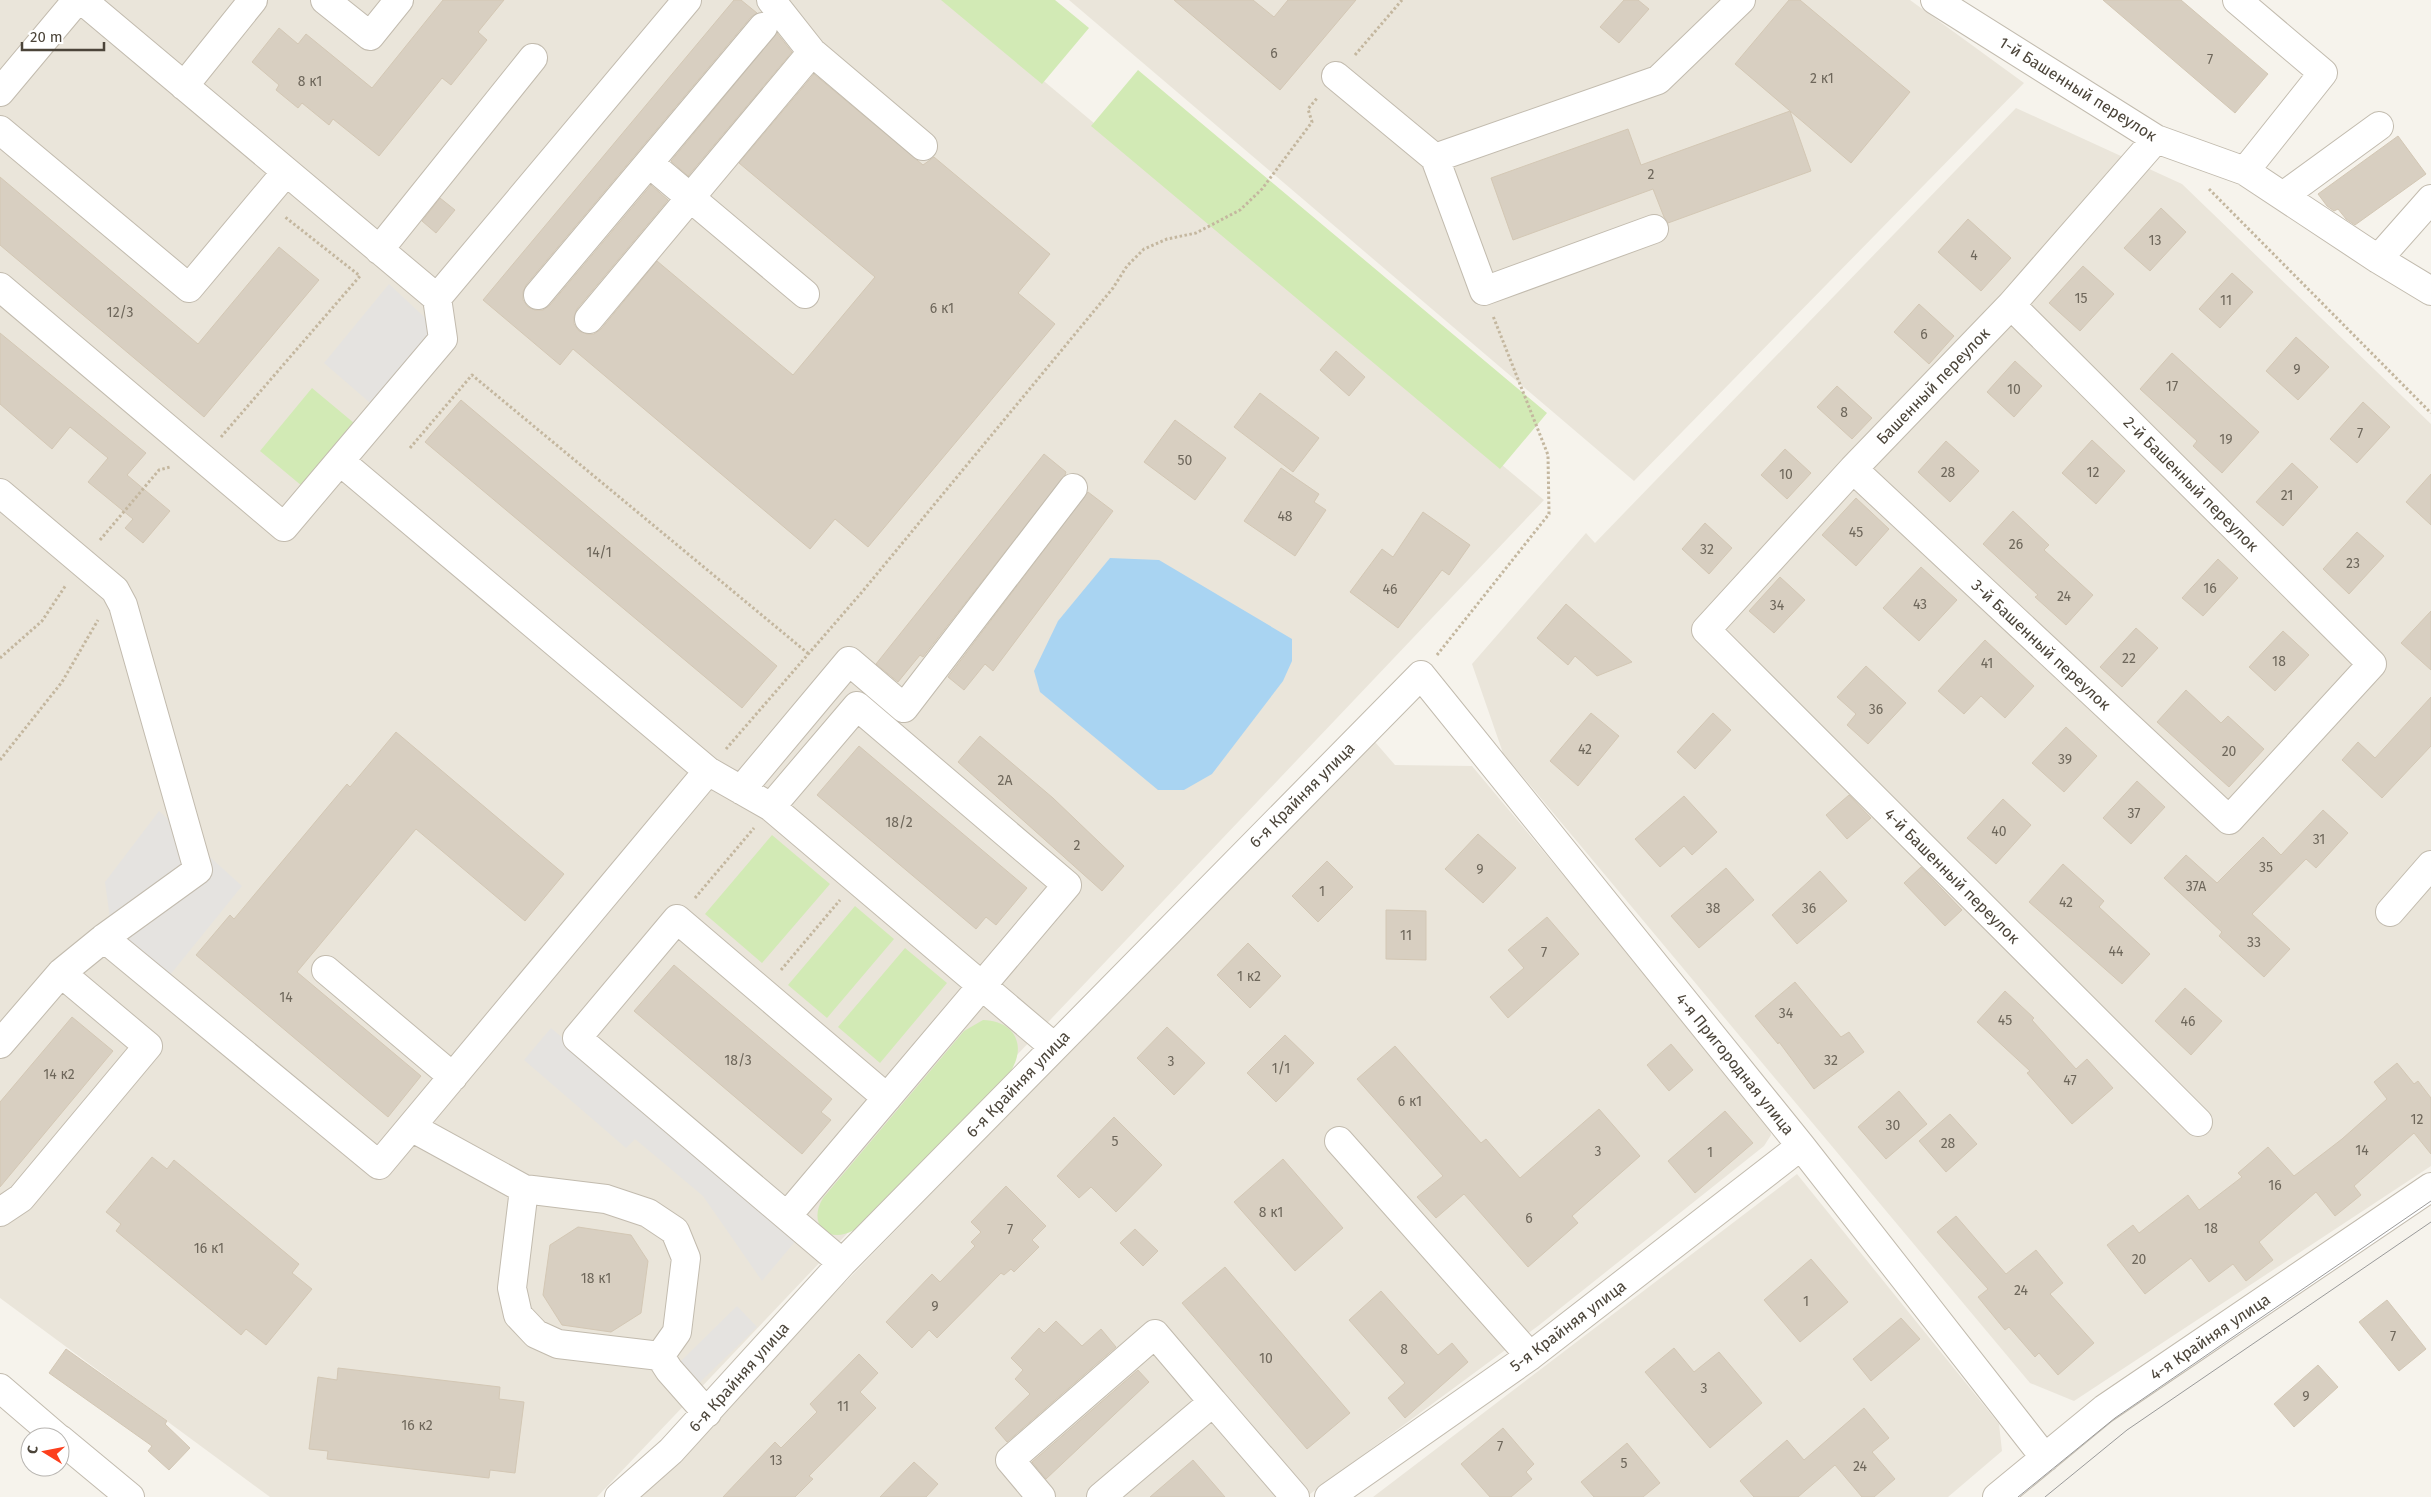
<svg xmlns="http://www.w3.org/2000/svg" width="2431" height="1497" viewBox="0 0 2431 1497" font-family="'Fira Sans',sans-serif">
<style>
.residential{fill:#eae5da}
.green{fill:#d2eab5}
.parking{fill:#e5e3e0}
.water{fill:#a9d4f2}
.building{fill:#d8cfc1;stroke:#d3c7b4}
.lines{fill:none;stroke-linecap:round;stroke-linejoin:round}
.minor-casing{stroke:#c2bbae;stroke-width:30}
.path{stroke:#c4b79f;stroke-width:3;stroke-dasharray:2.5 2.5;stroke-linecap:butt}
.minor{stroke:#fff;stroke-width:28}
.tram{stroke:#9a9a9a;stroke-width:1}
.labels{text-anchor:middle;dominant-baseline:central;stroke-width:4;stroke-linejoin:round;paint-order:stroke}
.number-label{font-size:14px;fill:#6e675b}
.street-label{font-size:16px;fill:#4b4439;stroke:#fff}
</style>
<rect width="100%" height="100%" fill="#f6f3ec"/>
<path class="residential" d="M 0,0 L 947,0 L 1544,500 L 597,1497 L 270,1497 L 0,1298 Z
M 1069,0 L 1910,0 L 2024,83 L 1634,481 Z
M 2016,108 L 2182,184 L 2431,424 L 2431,1166 L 2074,1401 L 2030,1383 L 1503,753 L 1472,664 L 1586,533 L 1595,543 Z
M 1375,742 L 1395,765 L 1472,766 L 1769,1121 L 1771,1135 L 1764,1146 L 1538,1326 L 1306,1497 L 633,1497 L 675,1457 L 1347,767 Z
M 1797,1174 L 1999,1424 L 2002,1451 L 1948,1497 L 1373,1497 Z"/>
<path class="green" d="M 941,0 L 1055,0 L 1089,28 L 1042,84 Z
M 1138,70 L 1547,413 L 1500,469 L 1091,126 Z
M 312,388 L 354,423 L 302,486 L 260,451 Z
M 772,835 L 830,884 L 762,963 L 705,914 Z
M 855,906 L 894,939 L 827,1018 L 788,985 Z
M 905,948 L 947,983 L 880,1063 L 838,1027 Z
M 983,1020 C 1014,1021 1027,1044 1011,1071 L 854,1230 C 828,1245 807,1224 823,1198 L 964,1031 Z"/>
<path class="parking" d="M 389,284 L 435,327 L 376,408 L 324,363 Z
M 159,811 L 242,886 L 170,975 L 111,926 L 105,882 Z
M 551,1028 L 798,1238 L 762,1281 L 703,1196 L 635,1139 L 626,1148 L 524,1060 Z
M 737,1306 L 757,1327 L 699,1383 L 679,1363 Z"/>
<path class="water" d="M 1110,558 L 1159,560 L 1292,639 L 1292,661 L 1283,681 L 1212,774 L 1184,790 L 1158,790 L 1040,692 L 1034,671 L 1058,621 Z"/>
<path class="building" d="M 443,0 L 504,0 L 478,32 L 487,40 L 451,85 L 442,78 L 379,156 L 333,119 L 329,125 L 302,103 L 298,108 L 276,90 L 279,85 L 252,62 L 279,28 L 298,44 L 306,34 L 372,88 Z
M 734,0 L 741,0 L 757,13 L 751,17 L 526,285 L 523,292 L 523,300 L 528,307 L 535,310 L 543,310 L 550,305 L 651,185 L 668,200 L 577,309 L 574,317 L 574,324 L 579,331 L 587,334 L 594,334 L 601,329 L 657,261 L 793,375 L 875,277 L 739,163 L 814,74 L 923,165 L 934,157 L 1050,254 L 1018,293 L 1055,324 L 868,547 L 835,519 L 810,549 L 573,349 L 560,365 L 483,300 Z
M 1174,0 L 1253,0 L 1274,17 L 1288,0 L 1356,0 L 1280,90 Z
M 1624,0 L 1638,0 L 1649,9 L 1619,43 L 1600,27 Z
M 1789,0 L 1800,0 L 1910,92 L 1851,163 L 1735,64 Z
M 2103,0 L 2181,0 L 2268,74 L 2235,113 Z
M 777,33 L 792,52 L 688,176 L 671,161 Z
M 1790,111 L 1811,171 L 1668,223 L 1664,217 L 1653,189 L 1513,240 L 1491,178 L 1628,129 L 1641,165 Z
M 2398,136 L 2426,174 L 2355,225 L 2346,219 L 2338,209 L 2334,211 L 2327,206 L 2318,194 Z
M 0,177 L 198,344 L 279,247 L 319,280 L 204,417 L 0,245 Z
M 440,198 L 455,210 L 436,233 L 422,221 Z
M 2161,208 L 2186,232 L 2150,271 L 2124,248 Z
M 1968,219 L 2011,258 L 1981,291 L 1938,252 Z
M 2083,266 L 2114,294 L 2080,331 L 2049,303 Z
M 2232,273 L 2253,292 L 2220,328 L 2199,309 Z
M 1919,304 L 1954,336 L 1929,364 L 1894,332 Z
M 0,333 L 146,453 L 127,475 L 170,511 L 143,543 L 125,528 L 133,519 L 88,482 L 108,458 L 70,427 L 52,449 L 0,404 Z
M 2296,337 L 2329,367 L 2298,400 L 2266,371 Z
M 1336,351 L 1365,377 L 1349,396 L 1320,370 Z
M 2172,353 L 2259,432 L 2222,473 L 2193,446 L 2197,441 L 2140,389 Z
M 2015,361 L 2042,386 L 2014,417 L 1987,392 Z
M 1837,386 L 1872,418 L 1852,439 L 1817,407 Z
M 1260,393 L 1319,438 L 1293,472 L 1234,427 Z
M 461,400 L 777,666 L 742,708 L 425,442 Z
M 2363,402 L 2390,427 L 2357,463 L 2330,439 Z
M 1175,420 L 1226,458 L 1195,500 L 1144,462 Z
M 2092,440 L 2125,471 L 2096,504 L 2062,473 Z
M 1946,441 L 1979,471 L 1950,502 L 1918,472 Z
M 1785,449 L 1811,473 L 1787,499 L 1761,475 Z
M 1044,454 L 1066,472 L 1065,475 L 923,657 L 920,655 L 898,682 L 876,664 Z
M 2292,463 L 2318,487 L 2283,526 L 2256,502 Z
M 1281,468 L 1319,494 L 1314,502 L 1326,510 L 1295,556 L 1244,521 Z
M 2431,474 L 2431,525 L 2406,502 Z
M 1088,492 L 1113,511 L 993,671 L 985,664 L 964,690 L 948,677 Z
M 1856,498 L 1889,529 L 1856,566 L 1822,535 Z
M 2013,511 L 2049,545 L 2044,550 L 2093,595 L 2066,625 L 2035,597 L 2038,595 L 1983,544 Z
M 1423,512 L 1470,545 L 1449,575 L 1442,570 L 1398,628 L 1350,592 L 1382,549 L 1393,557 Z
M 1705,523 L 1732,548 L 1709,574 L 1682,549 Z
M 2357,532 L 2384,556 L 2349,594 L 2323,569 Z
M 2218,559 L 2238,578 L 2203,616 L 2182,598 Z
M 1921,567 L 1957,600 L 1919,641 L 1883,608 Z
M 1780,577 L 1805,600 L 1774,633 L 1749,611 Z
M 1566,604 L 1632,662 L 1597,676 L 1575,656 L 1568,665 L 1537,638 Z
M 2431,611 L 2431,670 L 2401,643 Z
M 2136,628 L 2158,648 L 2122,687 L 2100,667 Z
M 2283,631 L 2309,655 L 2275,691 L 2249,667 Z
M 1985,640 L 2034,686 L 2005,718 L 1981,696 L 1964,714 L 1938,691 Z
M 1866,666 L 1906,703 L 1868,744 L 1847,725 L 1856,714 L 1837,697 Z
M 2186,690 L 2221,723 L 2228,716 L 2264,749 L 2229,787 L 2157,722 Z
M 2431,697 L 2431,746 L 2382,798 L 2342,760 L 2358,742 L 2375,758 Z
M 1591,713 L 1619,736 L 1578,786 L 1550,761 Z
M 1713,713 L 1731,730 L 1695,769 L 1677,752 Z
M 2066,727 L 2097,756 L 2064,792 L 2032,763 Z
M 396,732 L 564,874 L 525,921 L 416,829 L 297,972 L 421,1076 L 388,1117 L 196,955 L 230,915 L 234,919 L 347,784 L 350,787 Z
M 980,736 L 1053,798 L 1124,866 L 1102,891 L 958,762 Z
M 859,746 L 1027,888 L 996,925 L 986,917 L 976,929 L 817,795 Z
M 2137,781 L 2165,807 L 2131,844 L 2103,818 Z
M 1849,795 L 1871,818 L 1847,839 L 1826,815 Z
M 1684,796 L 1717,832 L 1692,855 L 1684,846 L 1660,867 L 1635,839 Z
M 2003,799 L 2031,825 L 1996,864 L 1967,838 Z
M 2323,810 L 2348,833 L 2316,868 L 2306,859 L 2252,914 L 2290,949 L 2264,977 L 2219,936 L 2222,932 L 2164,878 L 2186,855 L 2217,883 L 2263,837 L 2281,855 Z
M 1478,834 L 1516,868 L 1483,903 L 1445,869 Z
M 1327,861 L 1353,887 L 1318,922 L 1292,896 Z
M 2063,864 L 2104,901 L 2099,907 L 2150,954 L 2122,984 L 2029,902 Z
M 1921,867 L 1962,910 L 1945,926 L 1904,883 Z
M 1726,868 L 1754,900 L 1699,948 L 1671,916 Z
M 1820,871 L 1847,901 L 1797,944 L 1772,915 Z
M 1386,910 L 1426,911 L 1426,960 L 1386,959 Z
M 1547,917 L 1579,954 L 1508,1018 L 1490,997 L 1524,968 L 1508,950 Z
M 1248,943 L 1281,976 L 1250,1008 L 1217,975 Z
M 674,965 L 832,1099 L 821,1112 L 831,1120 L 802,1154 L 634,1011 Z
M 1795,982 L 1841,1037 L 1849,1032 L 1864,1052 L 1814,1089 L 1779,1042 L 1778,1044 L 1755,1016 Z
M 2185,988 L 2222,1021 L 2191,1055 L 2155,1021 Z
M 2005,991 L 2034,1018 L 2032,1020 L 2076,1069 L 2087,1059 L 2113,1088 L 2072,1124 L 2027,1073 L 2030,1071 L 1977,1022 Z
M 72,1017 L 113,1051 L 0,1187 L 0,1102 Z
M 1167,1027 L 1205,1063 L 1174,1095 L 1137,1058 Z
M 1285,1035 L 1314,1063 L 1276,1102 L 1247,1073 Z
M 1671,1044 L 1693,1070 L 1669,1091 L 1647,1065 Z
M 1395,1046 L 1481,1143 L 1486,1139 L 1520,1178 L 1599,1109 L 1640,1156 L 1572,1216 L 1578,1223 L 1528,1267 L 1464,1194 L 1436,1218 L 1417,1197 L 1443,1176 L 1357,1079 Z
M 2397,1063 L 2414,1084 L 2418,1081 L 2431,1098 L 2431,1154 L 2414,1133 L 2354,1186 L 2361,1195 L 2335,1216 L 2316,1192 L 2259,1242 L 2273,1260 L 2246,1281 L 2233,1264 L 2209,1282 L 2191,1258 L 2145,1294 L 2107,1245 L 2133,1225 L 2139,1233 L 2188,1195 L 2199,1210 L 2242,1177 L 2238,1173 L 2268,1147 L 2294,1176 L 2342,1139 L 2387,1099 L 2374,1082 Z
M 1899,1091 L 1927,1124 L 1886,1159 L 1858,1127 Z
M 1725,1111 L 1753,1143 L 1695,1193 L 1668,1161 Z
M 1950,1114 L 1977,1144 L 1946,1172 L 1919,1141 Z
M 1114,1117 L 1162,1165 L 1116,1212 L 1091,1187 L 1079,1198 L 1057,1176 Z
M 152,1157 L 167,1169 L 174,1160 L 299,1264 L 292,1273 L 312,1289 L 266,1345 L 246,1329 L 241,1335 L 116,1231 L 121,1224 L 106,1212 Z
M 1283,1159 L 1343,1228 L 1295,1271 L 1234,1202 Z
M 1006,1186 L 1046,1226 L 1032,1240 L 1039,1247 L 1014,1272 L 1011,1269 L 1004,1275 L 1001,1273 L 937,1338 L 929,1330 L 912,1348 L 886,1322 L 932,1274 L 940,1282 L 975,1246 L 971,1242 L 981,1232 L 971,1222 Z
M 1956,1216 L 2006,1274 L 2036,1250 L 2063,1283 L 2050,1294 L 2094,1343 L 2058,1375 L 2039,1353 L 2035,1357 L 2009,1327 L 2005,1330 L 1978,1297 L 1988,1289 L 1937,1232 Z
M 578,1227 L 631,1235 L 648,1261 L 641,1313 L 611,1332 L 562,1325 L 543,1295 L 550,1245 Z
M 1135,1229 L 1158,1251 L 1143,1266 L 1120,1243 Z
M 1811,1259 L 1848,1302 L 1800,1342 L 1764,1300 Z
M 1225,1267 L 1350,1413 L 1307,1449 L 1182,1303 Z
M 1381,1291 L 1438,1355 L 1452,1343 L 1468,1362 L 1405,1418 L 1388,1398 L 1405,1383 L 1349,1320 Z
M 2387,1300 L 2426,1349 L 2399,1371 L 2359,1322 Z
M 1901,1318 L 1920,1339 L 1871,1381 L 1853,1359 Z
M 1056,1321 L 1082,1346 L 1101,1329 L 1116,1347 L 1007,1442 L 995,1428 L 1030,1394 L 1015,1379 L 1023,1370 L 1011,1358 L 1039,1328 L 1044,1333 Z
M 1674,1348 L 1694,1372 L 1719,1352 L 1762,1403 L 1710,1448 L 1645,1372 Z
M 66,1349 L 167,1421 L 165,1424 L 190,1448 L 169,1470 L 148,1451 L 152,1446 L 49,1373 Z
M 859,1354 L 878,1373 L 860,1392 L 876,1408 L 809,1476 L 813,1479 L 795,1497 L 723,1497 L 775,1442 L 781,1448 L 817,1412 L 810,1404 Z
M 2318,1365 L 2338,1387 L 2294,1427 L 2274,1404 Z
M 338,1368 L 500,1387 L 499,1399 L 524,1402 L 515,1473 L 490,1470 L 489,1478 L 327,1459 L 328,1451 L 309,1449 L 318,1377 L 337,1380 Z
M 1138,1370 L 1149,1382 L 1046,1479 L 1032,1462 Z
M 1864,1408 L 1889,1438 L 1872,1452 L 1895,1479 L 1874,1497 L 1862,1497 L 1835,1465 L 1798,1497 L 1754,1497 L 1740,1481 L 1787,1440 L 1804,1460 Z
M 1503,1428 L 1534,1464 L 1526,1472 L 1532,1479 L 1511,1497 L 1490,1497 L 1461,1464 Z
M 1627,1443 L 1660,1483 L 1643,1497 L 1594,1497 L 1581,1482 Z
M 1193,1460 L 1225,1497 L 1150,1497 Z
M 914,1462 L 938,1484 L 926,1497 L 880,1497 Z"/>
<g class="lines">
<defs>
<path id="minor" d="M 82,0 L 437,298
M 325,0 L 370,36 L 399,0
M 771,0 L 812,52 L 923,146
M 1935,0 L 2156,139 L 2245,171 L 2378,259 L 2431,291
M 2237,0 L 2323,73 L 2245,171
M 1336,76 L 1435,158 L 1658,80 L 1741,0
M 184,86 L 253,0
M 0,92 L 77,0
M 0,130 L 189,288 L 286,172
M 2156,139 L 2011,305 L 1853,469 L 1706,630 L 2198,1122
M 1435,158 L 1484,291 L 1654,229
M 649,163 L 805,294
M 2283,196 L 2379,126
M 379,250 L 533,58
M 2378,259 L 2431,199
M 0,287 L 284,527 L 443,339 L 437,298 L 687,0
M 538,295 L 763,27
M 589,319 L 812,52
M 341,462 L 708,771 L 771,807 L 1054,1047
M 1853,469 L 2229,820 L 2372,664 L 2011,305
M 0,493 L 115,590 L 123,605 L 198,870 L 104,938 L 61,973 L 0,1044
M 741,790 L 849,661 L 904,708 L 1073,488
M 771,807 L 857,706 L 1067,885 L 787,1216
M 2390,912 L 2431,865
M 104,938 L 379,1165 L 708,771
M 326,970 L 453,1077
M 411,1127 L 524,1189
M 1339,1141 L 1530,1356
M 524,1189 L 606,1199 L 648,1213 L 675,1231 L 686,1258 L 677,1332 L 660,1356 L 558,1344 L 536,1334 L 518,1315 L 512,1288 Z
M 0,1212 L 21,1198 L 148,1046 L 61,973
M 842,1263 L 577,1038 L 677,919 L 887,1098
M 660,1356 L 669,1370 L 707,1413
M 0,1388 L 57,1437
M 60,1439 L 130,1497
M 619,1497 L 671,1451 L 842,1263 L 1421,675 L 1801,1146 L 2045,1458
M 1041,1497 L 1010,1460 L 1155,1334 L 1213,1402
M 1101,1497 L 1213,1402 L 1295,1497
M 1329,1497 L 1530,1356 L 1801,1146
M 1997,1497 L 2104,1409 L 2431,1187"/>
</defs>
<use href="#minor" class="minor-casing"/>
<path class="path" d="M 1355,55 L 1402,0
M 2209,189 L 2431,413
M 221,437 L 360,276 L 285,217
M 410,448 L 472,375 L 810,655
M 100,540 L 159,470 L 170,467
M 1437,655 L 1549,514 L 1548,455 L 1493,316
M 0,658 L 42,621 L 66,585
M 726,749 L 862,592 L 1113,288 L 1127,266 L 1144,249 L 1167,239 L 1196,233 L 1240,210 L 1262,189 L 1312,122 L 1308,109 L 1318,97
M 0,760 L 62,682 L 98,620
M 695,898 L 754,828
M 781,970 L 840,900"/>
<use href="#minor" class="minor"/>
<path class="tram" d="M 2018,1497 L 2115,1418 L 2431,1201
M 2045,1497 L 2127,1430 L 2431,1222"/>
</g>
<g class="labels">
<g class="number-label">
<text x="1274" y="53">6</text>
<text x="2210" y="59">7</text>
<text x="1822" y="78">2 к1</text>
<text x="310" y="81">8 к1</text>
<text x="1651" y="174">2</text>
<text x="2155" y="240">13</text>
<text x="1974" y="255">4</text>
<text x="2081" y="298">15</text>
<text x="2226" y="300">11</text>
<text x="942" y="308">6 к1</text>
<text x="120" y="312">12/3</text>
<text x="1924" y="334">6</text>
<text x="2297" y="369">9</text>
<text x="2172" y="386">17</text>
<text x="2014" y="389">10</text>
<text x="1844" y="412">8</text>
<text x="2360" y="433">7</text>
<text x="2226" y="439">19</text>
<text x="1185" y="460">50</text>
<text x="1948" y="472">28</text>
<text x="2093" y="472">12</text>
<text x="1786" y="474">10</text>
<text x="2287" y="495">21</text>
<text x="1285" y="516">48</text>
<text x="1856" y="532">45</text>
<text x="2016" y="544">26</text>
<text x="1707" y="549">32</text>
<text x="599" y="552">14/1</text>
<text x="2353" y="563">23</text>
<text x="2210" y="588">16</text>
<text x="1390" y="589">46</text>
<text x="2064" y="596">24</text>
<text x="1920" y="604">43</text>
<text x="1777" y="605">34</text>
<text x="2129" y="658">22</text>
<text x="2279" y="661">18</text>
<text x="1987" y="663">41</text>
<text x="1876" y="709">36</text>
<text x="1585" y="749">42</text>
<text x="2229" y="751">20</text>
<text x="2065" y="759">39</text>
<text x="1005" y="780">2А</text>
<text x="2134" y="813">37</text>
<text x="899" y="822">18/2</text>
<text x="1999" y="831">40</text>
<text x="2319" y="839">31</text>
<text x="1077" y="845">2</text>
<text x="2266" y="867">35</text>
<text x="1480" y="869">9</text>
<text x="2196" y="886">37А</text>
<text x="1322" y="891">1</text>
<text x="2066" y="902">42</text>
<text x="1713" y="908">38</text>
<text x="1809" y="908">36</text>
<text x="1406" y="935">11</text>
<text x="2254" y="942">33</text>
<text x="2116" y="951">44</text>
<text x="1544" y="952">7</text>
<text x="1249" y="976">1 к2</text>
<text x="286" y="997">14</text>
<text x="1786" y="1013">34</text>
<text x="2005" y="1020">45</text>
<text x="2188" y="1021">46</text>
<text x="738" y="1060">18/3</text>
<text x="1831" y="1060">32</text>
<text x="1171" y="1061">3</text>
<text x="1281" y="1068">1/1</text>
<text x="59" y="1074">14 к2</text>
<text x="2070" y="1080">47</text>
<text x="1410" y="1101">6 к1</text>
<text x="2417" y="1119">12</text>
<text x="1893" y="1125">30</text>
<text x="1115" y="1141">5</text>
<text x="1948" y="1143">28</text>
<text x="2362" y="1150">14</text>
<text x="1598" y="1151">3</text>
<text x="1710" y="1152">1</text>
<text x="2275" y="1185">16</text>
<text x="1271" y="1212">8 к1</text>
<text x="1529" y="1218">6</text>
<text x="2211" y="1228">18</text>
<text x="1010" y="1229">7</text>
<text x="209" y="1248">16 к1</text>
<text x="2139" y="1259">20</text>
<text x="596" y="1278">18 к1</text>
<text x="2021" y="1290">24</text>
<text x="1806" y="1301">1</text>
<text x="935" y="1306">9</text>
<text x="2393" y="1336">7</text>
<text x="1404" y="1349">8</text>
<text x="1266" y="1358">10</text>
<text x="1704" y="1388">3</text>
<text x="2306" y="1396">9</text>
<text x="843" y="1406">11</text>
<text x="417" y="1425">16 к2</text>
<text x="1500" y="1446">7</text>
<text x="776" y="1460">13</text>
<text x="1624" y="1463">5</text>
<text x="1860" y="1466">24</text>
</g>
<g class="street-label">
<text transform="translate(2078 89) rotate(32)">1-й Башенный переулок</text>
<text transform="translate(1933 386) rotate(-46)">Башенный переулок</text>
<text transform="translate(2191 484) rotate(45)">2-й Башенный переулок</text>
<text transform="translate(2041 645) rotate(43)">3-й Башенный переулок</text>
<text transform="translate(1302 795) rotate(-45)">6-я Крайняя улица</text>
<text transform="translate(1952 876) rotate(45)">4-й Башенный переулок</text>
<text transform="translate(1735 1064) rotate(51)">4-я Пригородная улица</text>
<text transform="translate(1018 1084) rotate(-46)">6-я Крайняя улица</text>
<text transform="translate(1568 1326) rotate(-37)">5-я Крайняя улица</text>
<text transform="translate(2210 1337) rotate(-34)">4-я Крайняя улица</text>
<text transform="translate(739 1377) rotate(-48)">6-я Крайняя улица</text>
</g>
</g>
<g transform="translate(45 1452) rotate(280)"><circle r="24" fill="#ffffff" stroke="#b7b4b0"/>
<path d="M0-4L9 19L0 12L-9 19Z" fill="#fc3f1d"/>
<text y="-8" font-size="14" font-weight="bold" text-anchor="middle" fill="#4b4439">С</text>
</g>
<path d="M22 42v8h82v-8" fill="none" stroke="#4b4439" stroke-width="2.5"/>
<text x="30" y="42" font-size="15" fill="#4b4439" stroke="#ffffff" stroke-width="4" paint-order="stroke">20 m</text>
</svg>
